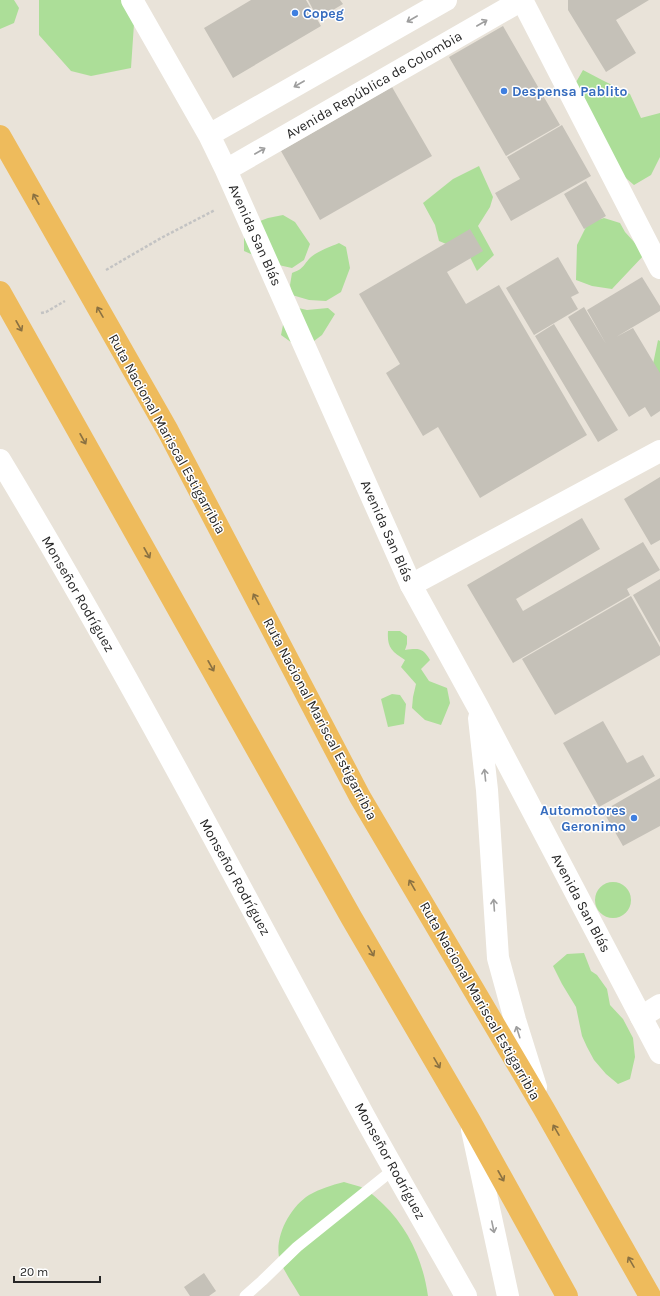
<svg xmlns="http://www.w3.org/2000/svg" width="660" height="1296" viewBox="0 0 660 1296" font-family="Karla,sans-serif">
<style>
.green{fill:#acde98}
.building{fill:#c5c1b8}
.lines{fill:none;stroke-linecap:round;stroke-linejoin:round}
.path{stroke:#c3c3c3;stroke-width:2.5;stroke-dasharray:3 2;stroke-linecap:butt}
.service{stroke:#fff;stroke-width:11}
.minor{stroke:#fff;stroke-width:22}
.tertiary{stroke:#fff;stroke-width:22}
.trunk{stroke:#eebb5c;stroke-width:22}
.oneway{stroke:#9e9e9e}
.oneway2{stroke:#8a7142}
.shop-dot{fill:#3f7fe0;stroke:#fff;stroke-width:1.5}
.labels{text-anchor:middle;dominant-baseline:central;stroke-width:3;stroke-linejoin:round;paint-order:stroke}
.shop-label{font-size:14px;font-weight:bold;fill:#366cbe;stroke:#fff;text-anchor:start}
.street-label{font-size:14px;fill:#272727;stroke:#fff}
</style>
<rect width="100%" height="100%" fill="#e9e3d9"/>
<path class="green" d="M 0,0 L 14,0 L 19,8 L 14,23 L 0,29 Z
M 39,0 L 126,0 L 135,9 L 131,68 L 91,76 L 71,71 L 39,35 Z
M 583,70 L 602,80 L 630,94 L 641,118 L 660,113 L 660,157 L 651,175 L 634,185 L 620,173 L 571,91 Z
M 479,166 L 493,197 L 490,207 L 478,226 L 494,255 L 477,271 L 468,253 L 439,241 L 435,225 L 423,203 L 453,179 Z
M 283,215 L 295,222 L 310,244 L 304,260 L 292,268 L 274,264 L 244,251 L 244,234 L 252,224 L 268,218 Z
M 604,218 L 620,223 L 625,232 L 645,254 L 612,289 L 592,286 L 576,280 L 577,245 L 588,223 Z
M 339,243 L 346,247 L 350,268 L 341,292 L 326,301 L 309,300 L 292,295 L 290,285 L 292,273 C 305,268 302,266 311,257 C 318,251 330,247 339,243 Z
M 294,307 L 307,310 L 328,308 L 335,314 L 322,335 L 302,350 L 281,335 L 284,320 Z
M 658,340 L 660,341 L 660,389 L 653,364 Z
M 388,631 L 400,631 L 407,636 L 407,644 L 405,650 C 419,648 423,648 430,660 L 421,669 L 429,681 L 447,688 L 450,703 L 441,725 L 425,720 L 412,708 L 413,697 L 416,684 L 401,667 L 405,660 C 391,651 387,647 388,631 Z
M 392,694 L 400,695 L 406,704 L 404,724 L 388,727 L 381,699 Z
M595 900a18 18 0 1 1 36 0a18 18 0 1 1-36 0Z
M 584,953 L 591,971 L 597,975 L 607,989 L 610,1005 L 623,1019 L 633,1038 L 635,1057 L 630,1079 L 618,1084 L 606,1074 L 594,1060 L 587,1047 L 582,1036 L 576,1007 L 562,984 L 553,966 L 567,954 Z
M 344,1182 C 349,1184 356,1185 361,1187 C 369,1191 377,1198 383,1204 C 409,1229 423,1261 428,1296 L 300,1296 C 294,1286 284,1271 280,1261 C 273,1238 290,1207 309,1195 C 320,1189 331,1185 344,1182 Z"/>
<path class="building" d="M 251,0 L 306,0 L 321,26 L 233,78 L 204,28 Z
M 308,0 L 340,0 L 343,4 L 318,19 Z
M 568,0 L 649,0 L 616,20 L 636,53 L 606,72 L 568,10 Z
M 503,26 L 560,125 L 506,156 L 449,57 Z
M 392,87 L 432,156 L 320,220 L 281,151 Z
M 562,125 L 591,176 L 511,221 L 495,193 L 520,179 L 507,157 Z
M 586,181 L 606,216 L 584,229 L 564,194 Z
M 470,229 L 483,251 L 447,272 L 466,304 L 499,285 L 587,435 L 480,498 L 438,427 L 423,436 L 386,373 L 400,364 L 359,294 Z
M 558,257 L 579,293 L 571,297 L 578,309 L 534,335 L 506,288 Z
M 642,277 L 660,306 L 660,311 L 616,337 L 633,328 L 660,373 L 660,411 L 651,417 L 645,407 L 629,417 L 568,317 L 584,307 L 606,344 L 587,310 Z
M 554,324 L 618,430 L 598,442 L 535,336 Z
M 660,477 L 660,540 L 651,545 L 624,499 Z
M 582,518 L 600,549 L 516,599 L 523,611 L 643,542 L 660,570 L 627,589 L 630,595 L 513,663 L 467,585 Z
M 660,579 L 660,643 L 633,595 Z
M 631,596 L 660,647 L 660,655 L 555,715 L 522,659 Z
M 603,721 L 627,763 L 643,755 L 655,776 L 599,807 L 563,743 Z
M 660,778 L 660,826 L 623,846 L 603,811 Z
M 204,1273 L 216,1291 L 209,1296 L 190,1296 L 184,1287 Z"/>
<g class="lines">
<path class="path" d="M 106,270 L 161,238 L 215,210
M 41,313 L 46,312 L 65,301"/>
<path class="service" d="M 245,1296 L 262,1281 L 297,1247 L 394,1169"/>
<path class="minor" d="M 522,0 L 660,268
M 411,585 L 660,451
M 641,1017 L 660,1005"/>
<path class="tertiary" d="M 132,0 L 209,135 L 226,170 L 411,585 L 478,707 L 660,1053
M 209,135 L 446,0
M 226,170 L 522,0
M 0,460 C 127,670 240,888 357,1103 C 392,1168 430,1232 466,1296
M 479,718 L 487,790 L 498,958 L 515,1020 L 536,1087
M 472,1130 L 508,1296"/>
<path class="trunk" d="M 0,136 L 168,431 L 360,797 L 544,1109 L 650,1296
M 0,292 L 351,917 L 470,1121 L 567,1296"/>
</g>
<defs><path id="oneway-shaft" d="M-6 0H5M1.5-3L5.5 0L1.5 3" fill="none" stroke-width="1.6" stroke-linecap="round" stroke-linejoin="round"/></defs>
<g class="oneway">
<use href="#oneway-shaft" transform="translate(412 19) rotate(150)"/>
<use href="#oneway-shaft" transform="translate(482 23) rotate(-30)"/>
<use href="#oneway-shaft" transform="translate(299 84) rotate(150)"/>
<use href="#oneway-shaft" transform="translate(260 151) rotate(-30)"/>
<use href="#oneway-shaft" transform="translate(485 775) rotate(-96)"/>
<use href="#oneway-shaft" transform="translate(494 905) rotate(-94)"/>
<use href="#oneway-shaft" transform="translate(518 1032) rotate(-108)"/>
<use href="#oneway-shaft" transform="translate(493 1227) rotate(78)"/>
</g>
<g class="oneway2">
<use href="#oneway-shaft" transform="translate(36 199) rotate(-119)"/>
<use href="#oneway-shaft" transform="translate(100 312) rotate(-120)"/>
<use href="#oneway-shaft" transform="translate(19 326) rotate(61)"/>
<use href="#oneway-shaft" transform="translate(83 439) rotate(61)"/>
<use href="#oneway-shaft" transform="translate(147 553) rotate(61)"/>
<use href="#oneway-shaft" transform="translate(256 599) rotate(-118)"/>
<use href="#oneway-shaft" transform="translate(211 666) rotate(61)"/>
<use href="#oneway-shaft" transform="translate(412 885) rotate(-120)"/>
<use href="#oneway-shaft" transform="translate(371 951) rotate(60)"/>
<use href="#oneway-shaft" transform="translate(437 1063) rotate(60)"/>
<use href="#oneway-shaft" transform="translate(556 1130) rotate(-120)"/>
<use href="#oneway-shaft" transform="translate(501 1176) rotate(61)"/>
<use href="#oneway-shaft" transform="translate(631 1262) rotate(-120)"/>
</g>
<g class="shop-dot">
<circle cx="295" cy="13" r="4"/>
<circle cx="504" cy="91" r="4"/>
<circle cx="634" cy="818" r="4"/>
</g>
<g class="labels">
<g class="shop-label">
<text x="303" y="13">Copeg</text>
<text x="512" y="91">Despensa Pablito</text>
<text x="626" y="810" text-anchor="end">Automotores<tspan x="626" dy="16">Geronimo</tspan></text>
</g>
<g class="street-label">
<text transform="translate(374 85) rotate(-30)">Avenida República de Colombia</text>
<text transform="translate(255 235) rotate(66)">Avenida San Blás</text>
<text transform="translate(167 434) rotate(61)">Ruta Nacional Mariscal Estigarribia</text>
<text transform="translate(387 531) rotate(66)">Avenida San Blás</text>
<text transform="translate(78 594) rotate(60)">Monseñor Rodríguez</text>
<text transform="translate(320 719) rotate(62)">Ruta Nacional Mariscal Estigarribia</text>
<text transform="translate(235 877) rotate(61)">Monseñor Rodríguez</text>
<text transform="translate(581 903) rotate(62)">Avenida San Blás</text>
<text transform="translate(480 1001) rotate(60)">Ruta Nacional Mariscal Estigarribia</text>
<text transform="translate(390 1161) rotate(61)">Monseñor Rodríguez</text>
</g>
</g>
<path d="M14 1276v6h86v-6" fill="none" stroke="#272727" stroke-width="2"/>
<text x="20" y="1276" font-size="12" fill="#272727" stroke="#ffffff" stroke-width="3" paint-order="stroke">20 m</text>
</svg>
